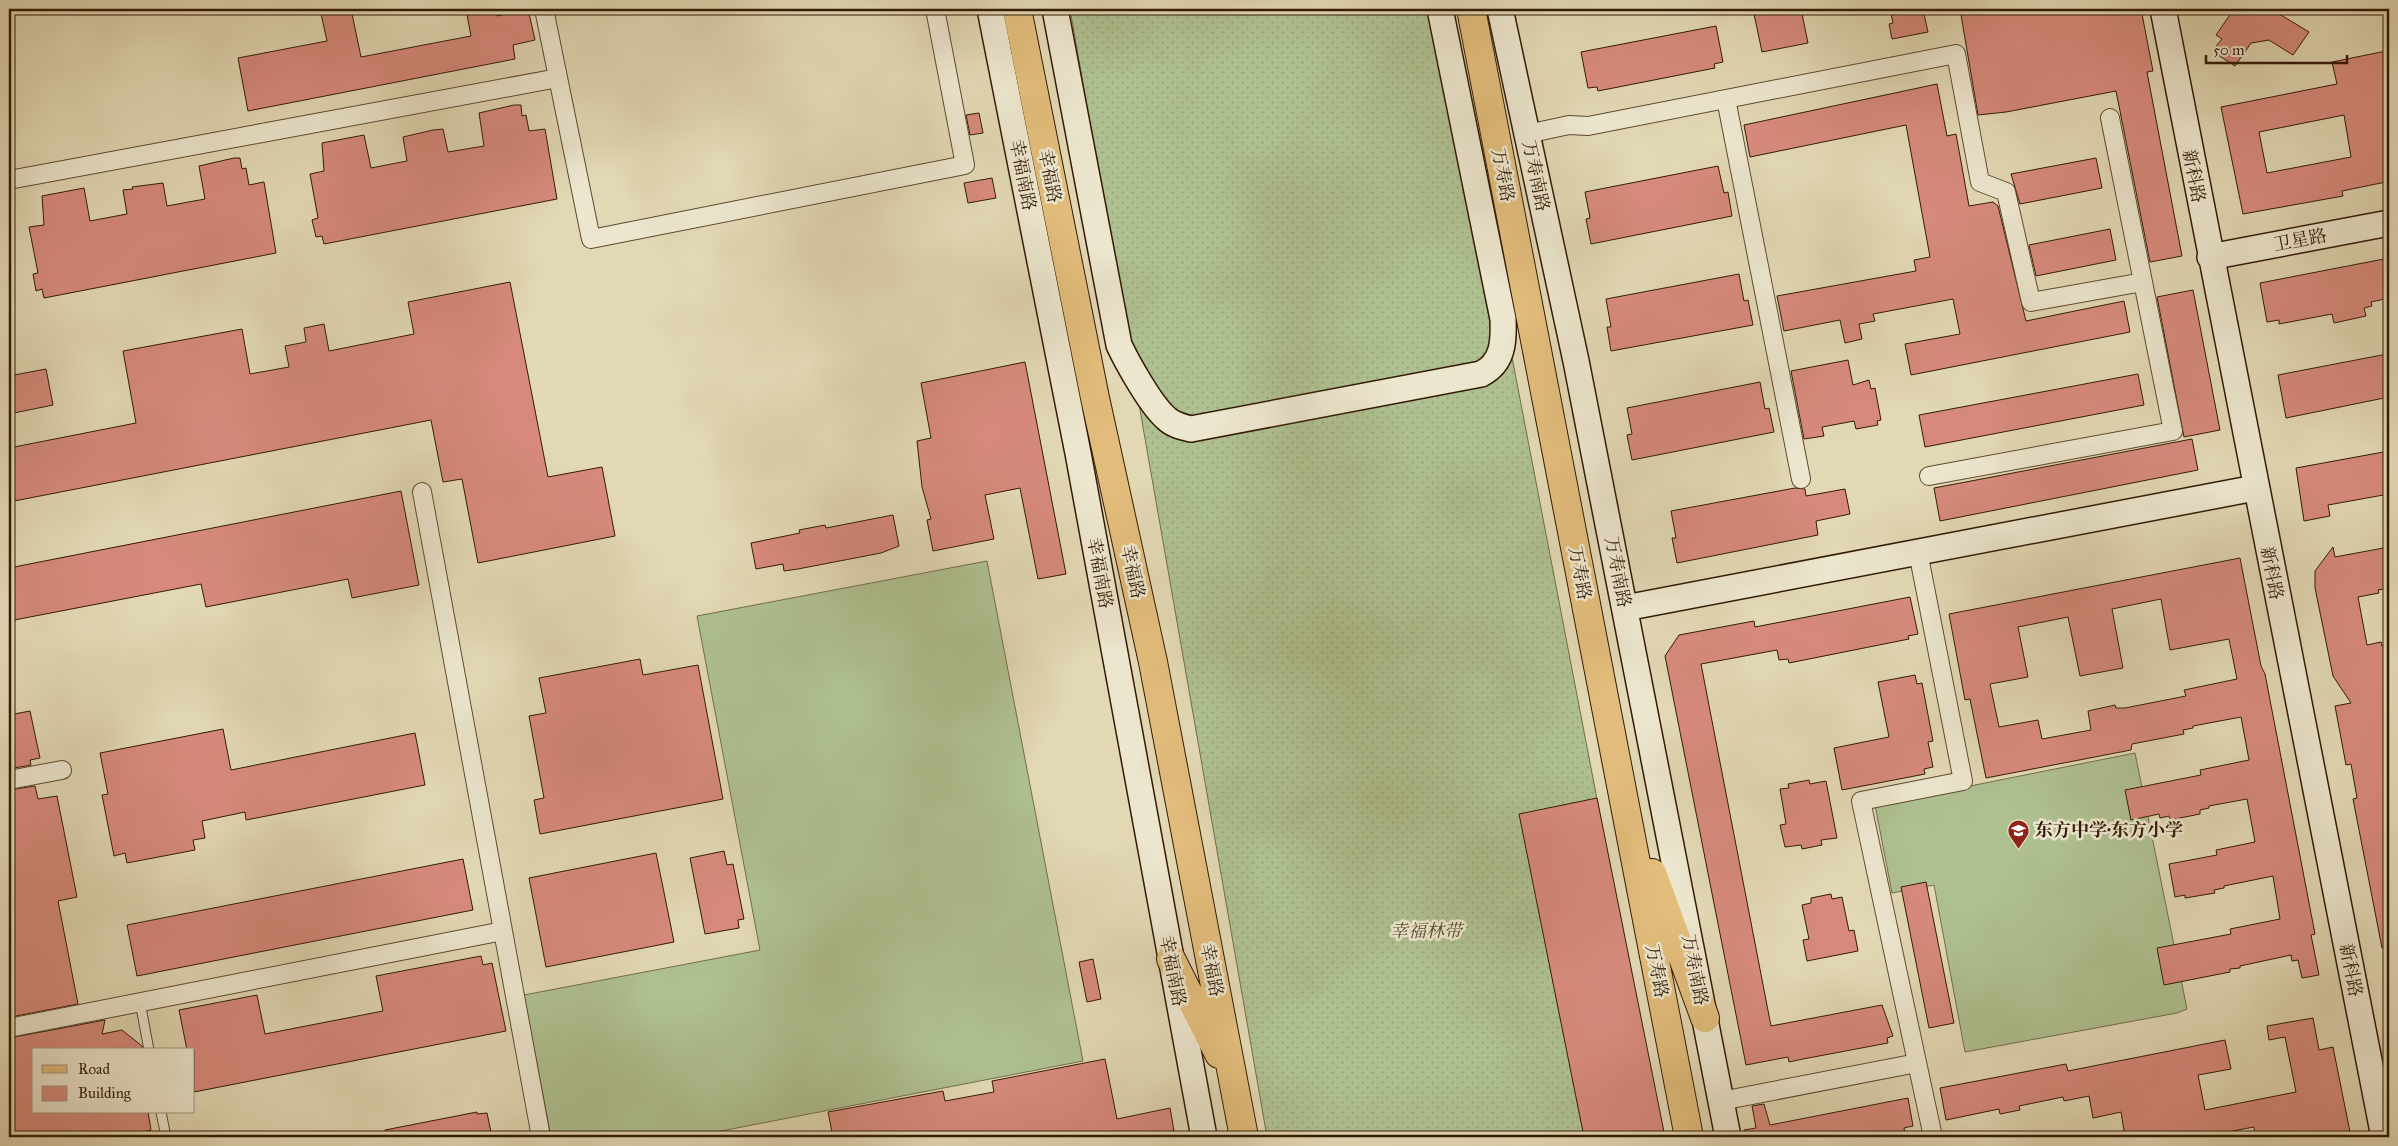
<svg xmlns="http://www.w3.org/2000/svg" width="2398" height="1146" viewBox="0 0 2398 1146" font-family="'IM FELL Great Primer','Noto Serif SC',serif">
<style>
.grass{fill:url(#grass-dots);stroke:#716d4a}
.garden{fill:#afc090;stroke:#716d4a}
.building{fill:#d78a7c;stroke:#331a05;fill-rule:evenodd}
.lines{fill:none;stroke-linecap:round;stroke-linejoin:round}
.lane-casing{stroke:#5f4a31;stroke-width:11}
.street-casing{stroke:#5f4a31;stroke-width:20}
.secondary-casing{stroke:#331a05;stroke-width:28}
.primary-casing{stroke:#331a05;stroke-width:30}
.lane{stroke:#ece6ce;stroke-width:9}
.street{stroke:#ece6ce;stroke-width:18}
.secondary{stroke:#ece6ce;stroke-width:25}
.primary{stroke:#e1bc7a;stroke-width:28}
.labels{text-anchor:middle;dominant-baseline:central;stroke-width:5;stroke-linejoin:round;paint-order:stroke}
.street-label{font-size:18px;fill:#331a05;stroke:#ece6ce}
.poi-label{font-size:18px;font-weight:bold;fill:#331a05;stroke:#ece6ce;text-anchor:start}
.park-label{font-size:18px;font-style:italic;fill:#584c2f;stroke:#ece6ce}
</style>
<defs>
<pattern id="grass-dots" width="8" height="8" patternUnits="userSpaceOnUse" patternTransform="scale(1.25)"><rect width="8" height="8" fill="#afc090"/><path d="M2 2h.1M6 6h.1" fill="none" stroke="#97a47b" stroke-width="1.8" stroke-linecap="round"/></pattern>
</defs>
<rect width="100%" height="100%" fill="#e2d8b4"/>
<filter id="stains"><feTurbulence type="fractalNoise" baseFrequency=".004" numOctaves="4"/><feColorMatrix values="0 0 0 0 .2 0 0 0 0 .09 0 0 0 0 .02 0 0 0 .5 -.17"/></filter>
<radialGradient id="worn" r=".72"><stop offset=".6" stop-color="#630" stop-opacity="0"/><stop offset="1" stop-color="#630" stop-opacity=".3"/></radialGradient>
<path class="grass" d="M 1070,9 L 1445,9 L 1662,1137 L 1267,1137 Z"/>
<path class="garden" d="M 987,561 L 1083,1061 L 690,1137 L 551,1137 L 524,995 L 760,950 L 697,616 Z
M 2135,753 L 2187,1009 L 2177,1013 L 1965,1052 L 1934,885 L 1892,893 L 1875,805 Z"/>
<path class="building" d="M 320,9 L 351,9 L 361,57 L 471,36 L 466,9 L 496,9 L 497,16 L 528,9 L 535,40 L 513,45 L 515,59 L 248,111 L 238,58 L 327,41 Z
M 1753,9 L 1801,9 L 1808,43 L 1762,52 Z
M 1890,9 L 1923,9 L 1928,32 L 1892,39 L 1889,24 L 1893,23 Z
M 1960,9 L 2141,9 L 2153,71 L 2147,72 L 2182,256 L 2150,262 L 2116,91 L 2006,112 L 1978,115 Z
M 2234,9 L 2271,9 L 2309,32 L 2293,55 L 2269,40 L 2251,43 L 2235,66 L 2212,51 L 2222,39 L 2216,35 Z
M 1716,26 L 1723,62 L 1714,64 L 1715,68 L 1598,91 L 1597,87 L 1588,88 L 1581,52 Z
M 2386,51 L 2386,55 L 2389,55 L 2389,177 L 2385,177 L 2386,182 L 2342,191 L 2343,196 L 2243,214 L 2221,107 L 2337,84 L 2332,62 ZM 2344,115 L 2351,157 L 2267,173 L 2259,132 Z
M 1937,84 L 1947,136 L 1956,134 L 1969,206 L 1993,202 L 1998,206 L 2026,321 L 2124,301 L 2130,332 L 1911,375 L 1905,344 L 1960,334 L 1953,299 L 1873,314 L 1875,321 L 1859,324 L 1862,339 L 1845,343 L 1840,320 L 1784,331 L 1777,296 L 1916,271 L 1914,260 L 1930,257 L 1906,125 L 1750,157 L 1744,125 Z
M 514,105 L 521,105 L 522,116 L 526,115 L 529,131 L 545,129 L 557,199 L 324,244 L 322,236 L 316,237 L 312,220 L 318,218 L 310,174 L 324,171 L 322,143 L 364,135 L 371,168 L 407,161 L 403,137 L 433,130 L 443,129 L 448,152 L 484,146 L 479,113 Z
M 979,113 L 983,133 L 970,135 L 966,115 Z
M 234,158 L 240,158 L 242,169 L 246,168 L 249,185 L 264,182 L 276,253 L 44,298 L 42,289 L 36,291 L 33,274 L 38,273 L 29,227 L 44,225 L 42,196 L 84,188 L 90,221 L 127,214 L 123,190 L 133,189 L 132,187 L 163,183 L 167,206 L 205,199 L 199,166 Z
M 2096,158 L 2102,188 L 2020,204 L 2011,174 Z
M 1718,166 L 1724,193 L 1728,192 L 1732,216 L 1591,244 L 1586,219 L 1590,218 L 1585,192 Z
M 992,178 L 996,198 L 968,203 L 964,183 Z
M 2110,229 L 2116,260 L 2036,276 L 2029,245 Z
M 2389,258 L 2389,298 L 2371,302 L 2372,306 L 2364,308 L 2366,316 L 2334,323 L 2332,314 L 2279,324 L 2279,320 L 2267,322 L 2260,283 Z
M 1739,274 L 1744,301 L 1748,300 L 1753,325 L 1611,351 L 1607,327 L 1611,327 L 1606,299 Z
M 510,282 L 548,477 L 602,467 L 615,536 L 478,563 L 462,479 L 443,482 L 431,420 L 9,502 L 9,448 L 136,423 L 123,351 L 242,329 L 250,374 L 289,367 L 285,346 L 306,342 L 304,328 L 324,324 L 329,351 L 414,334 L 408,302 Z
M 2193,290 L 2220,430 L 2184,437 L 2157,297 Z
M 2387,354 L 2389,397 L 2286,418 L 2278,375 Z
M 1848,360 L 1853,385 L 1869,380 L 1871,389 L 1875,388 L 1881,420 L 1877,421 L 1878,425 L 1856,429 L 1854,421 L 1822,427 L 1824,436 L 1804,439 L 1791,371 Z
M 1025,362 L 1066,574 L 1038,579 L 1020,488 L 985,495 L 994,539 L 933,551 L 927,520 L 931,519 L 922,487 L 917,441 L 931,438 L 921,383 Z
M 46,369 L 53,405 L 9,414 L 9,376 Z
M 2138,374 L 2144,405 L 1925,447 L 1919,415 Z
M 1760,382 L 1765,409 L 1769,408 L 1774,432 L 1632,460 L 1627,435 L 1632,434 L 1627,408 Z
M 2192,439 L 2198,470 L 1940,521 L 1934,488 Z
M 2389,451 L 2389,494 L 2328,505 L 2330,516 L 2304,521 L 2296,468 Z
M 1795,488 L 1805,489 L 1806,496 L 1845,489 L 1850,514 L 1816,521 L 1818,535 L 1677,563 L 1672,538 L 1676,538 L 1671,511 Z
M 401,491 L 419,585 L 352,598 L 348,579 L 206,607 L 201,584 L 9,621 L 9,568 Z
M 893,515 L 899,546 L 881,553 L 798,569 L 784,571 L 783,564 L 756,569 L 751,543 L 800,533 L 799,530 L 825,525 L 826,528 Z
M 2333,547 L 2335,557 L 2389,547 L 2389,588 L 2378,590 L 2379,593 L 2358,597 L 2367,645 L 2381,642 L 2382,646 L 2389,644 L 2389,948 L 2382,948 L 2353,799 L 2357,798 L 2351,764 L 2346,765 L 2335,706 L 2351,703 L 2333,676 L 2315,588 L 2315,571 Z
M 2240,558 L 2261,666 L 2265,674 L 2315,934 L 2311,935 L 2319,975 L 2302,978 L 2298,960 L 2292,961 L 2291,955 L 2240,966 L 2240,968 L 2230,969 L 2230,972 L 2164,985 L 2157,948 L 2231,934 L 2230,929 L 2280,919 L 2273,876 L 2224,886 L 2224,888 L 2214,890 L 2215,893 L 2185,898 L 2185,895 L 2175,897 L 2169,864 L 2217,855 L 2216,850 L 2255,842 L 2247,799 L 2209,806 L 2209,808 L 2200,810 L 2200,814 L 2170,820 L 2169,816 L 2160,818 L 2159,814 L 2131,820 L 2125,790 L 2201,775 L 2200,770 L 2249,760 L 2241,717 L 2193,726 L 2193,728 L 2183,730 L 2184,734 L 2132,744 L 2131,750 L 1986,778 L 1970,699 L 1965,700 L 1949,614 ZM 2161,599 L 2170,650 L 2229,639 L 2237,679 L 2184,690 L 2186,696 L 2125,708 L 2116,708 L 2115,705 L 2088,711 L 2091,730 L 2042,739 L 2038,720 L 1999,727 L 1990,684 L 2028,677 L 2018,627 L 2068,617 L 2080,676 L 2123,668 L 2112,609 Z
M 1910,597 L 1918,634 L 1908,636 L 1909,639 L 1789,663 L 1788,659 L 1779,660 L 1777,650 L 1701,664 L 1771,1026 L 1882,1005 L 1893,1036 L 1887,1038 L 1888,1043 L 1803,1059 L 1789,1062 L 1788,1057 L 1746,1065 L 1665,656 L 1679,635 L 1754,621 L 1755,627 Z
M 640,659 L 643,675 L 698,665 L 723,799 L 540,834 L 534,800 L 544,798 L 529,716 L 546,713 L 539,678 Z
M 1915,675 L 1917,684 L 1922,683 L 1933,741 L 1928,742 L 1933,767 L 1924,769 L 1925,774 L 1842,790 L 1834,748 L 1889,737 L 1878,682 Z
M 30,711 L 40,758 L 30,760 L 31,765 L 9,769 L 9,715 Z
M 223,729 L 231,770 L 415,733 L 425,785 L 246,820 L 245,812 L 202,821 L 205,838 L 193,840 L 195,850 L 127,863 L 125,853 L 114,856 L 102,795 L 108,794 L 100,753 Z
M 1809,780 L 1810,784 L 1826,781 L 1837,838 L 1821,840 L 1822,845 L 1802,849 L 1801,845 L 1785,847 L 1780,825 L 1786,824 L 1780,789 L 1789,788 L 1788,784 Z
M 35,786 L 38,799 L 57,796 L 77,897 L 58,901 L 78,1004 L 11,1017 L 9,1003 L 9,790 Z
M 1597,798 L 1665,1137 L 1584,1137 L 1519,814 Z
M 724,851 L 727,865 L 733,864 L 744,919 L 738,920 L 739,928 L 705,934 L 690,858 Z
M 656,853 L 674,942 L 546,967 L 529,878 Z
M 463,859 L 473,910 L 137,976 L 127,925 Z
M 1926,882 L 1954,1023 L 1929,1028 L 1901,887 Z
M 1831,894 L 1832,899 L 1842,897 L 1849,931 L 1854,930 L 1858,951 L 1807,961 L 1803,940 L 1809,939 L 1802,905 L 1811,903 L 1811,898 Z
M 481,956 L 483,965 L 492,963 L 506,1031 L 194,1092 L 194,1050 L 187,1050 L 179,1010 L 257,995 L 265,1034 L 383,1011 L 376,976 Z
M 1093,959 L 1101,999 L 1087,1002 L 1079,962 Z
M 2313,1018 L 2319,1050 L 2333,1047 L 2351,1137 L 2255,1137 L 2254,1127 L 2211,1135 L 2212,1137 L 2125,1137 L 2121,1112 L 2093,1118 L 2089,1096 L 2064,1101 L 2063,1097 L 2019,1106 L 2020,1110 L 2000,1114 L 1999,1109 L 1946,1120 L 1940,1088 L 2066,1064 L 2068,1071 L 2225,1040 L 2231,1069 L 2198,1075 L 2205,1110 L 2296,1092 L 2285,1037 L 2269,1040 L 2267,1026 Z
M 105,1020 L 102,1034 L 122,1030 L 142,1046 L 143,1050 L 34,1050 L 34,1112 L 148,1112 L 151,1130 L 118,1137 L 9,1137 L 9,1038 Z
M 1105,1059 L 1117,1119 L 1170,1108 L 1174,1131 L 1146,1136 L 1145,1133 L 1121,1137 L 833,1137 L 828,1112 L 943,1091 L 945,1101 L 994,1092 L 992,1081 Z
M 1908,1098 L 1913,1126 L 1904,1128 L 1905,1133 L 1886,1137 L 1745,1137 L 1744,1130 L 1756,1128 L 1752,1106 L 1764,1104 L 1770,1125 Z
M 477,1112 L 477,1114 L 487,1113 L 492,1137 L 385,1137 L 385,1130 Z"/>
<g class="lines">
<defs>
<path id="lane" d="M 140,1002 L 149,1050
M 161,1112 L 166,1137"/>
<path id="street" d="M 544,9 L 591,239 L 965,165 L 935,9
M 1726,99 L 1801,479
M 2110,118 L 2143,282
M 1527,134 L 1569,125 L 1588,126 L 1956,54 L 1980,182 L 2006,192 L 2031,302 L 2143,282 L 2173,431 L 1929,476
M 9,180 L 558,78
M 422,492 L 541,1137
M 1918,552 L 1963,781 L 1861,801 L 1933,1137
M 9,780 L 62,770
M 9,1028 L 503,931
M 1721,1101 L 1917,1063"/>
<path id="secondary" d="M 990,9 L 1078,453 L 1204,1137
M 1055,9 L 1119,345 C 1128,364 1151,405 1166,418 C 1173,425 1182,427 1191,429 L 1481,374 C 1503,363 1504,342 1503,319 L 1440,9
M 1500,9 L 1576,361 L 1728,1137
M 2163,9 L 2384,1137
M 2210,257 L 2389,223
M 1625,608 L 2255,488"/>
<path id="primary" d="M 1017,9 L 1095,398 L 1153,662 L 1244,1137
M 1471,9 L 1689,1137
M 1652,873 L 1705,1018
M 1171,959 L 1219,1054"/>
</defs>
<use href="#lane" class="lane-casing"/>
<use href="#street" class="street-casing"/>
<use href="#secondary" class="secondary-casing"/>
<use href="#primary" class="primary-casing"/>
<use href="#lane" class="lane"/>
<use href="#street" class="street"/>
<use href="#secondary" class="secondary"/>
<use href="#primary" class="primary"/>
</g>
<defs>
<symbol id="school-pin" viewBox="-11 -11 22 30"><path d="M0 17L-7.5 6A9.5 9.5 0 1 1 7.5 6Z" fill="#8f2418" stroke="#ece6ce"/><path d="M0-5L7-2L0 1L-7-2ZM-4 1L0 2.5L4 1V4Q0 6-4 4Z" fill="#fff"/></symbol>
</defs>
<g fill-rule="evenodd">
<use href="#school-pin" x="2006" y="818" width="25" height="34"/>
</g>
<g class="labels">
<g class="street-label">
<text transform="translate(1023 175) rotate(79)">幸福南路</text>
<text transform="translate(1503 175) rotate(79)">万寿路</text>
<text transform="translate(1050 176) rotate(79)">幸福路</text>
<text transform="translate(1536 176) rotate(78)">万寿南路</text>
<text transform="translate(2194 176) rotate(79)">新科路</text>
<text transform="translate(2300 240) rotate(-11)">卫星路</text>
<text transform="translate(1133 572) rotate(78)">幸福路</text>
<text transform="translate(1618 572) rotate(79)">万寿南路</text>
<text transform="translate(1100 573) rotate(80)">幸福南路</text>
<text transform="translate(1580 573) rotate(79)">万寿路</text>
<text transform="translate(2272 573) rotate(79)">新科路</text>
<text transform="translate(1212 970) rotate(79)">幸福路</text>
<text transform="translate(1695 970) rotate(79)">万寿南路</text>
<text transform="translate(2351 970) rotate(79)">新科路</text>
<text transform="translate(1173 971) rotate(79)">幸福南路</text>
<text transform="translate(1657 971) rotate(79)">万寿路</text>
</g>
<g class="poi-label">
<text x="2035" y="830">东方中学·东方小学</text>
</g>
<g class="park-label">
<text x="1426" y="931">幸福林带</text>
</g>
</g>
<rect width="2398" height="1146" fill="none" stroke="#e2d8b4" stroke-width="30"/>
<rect x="10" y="10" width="2378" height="1126" fill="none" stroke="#331a05" stroke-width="2.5"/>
<rect x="15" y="15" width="2368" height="1116" fill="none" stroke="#331a05"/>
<rect x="32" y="1048" width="162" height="65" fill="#ece6ce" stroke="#a2947e"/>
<rect x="42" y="1065" width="25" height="8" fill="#e1bc7a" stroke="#a2947e"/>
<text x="78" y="1074" font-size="15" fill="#331a05">Road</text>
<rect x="42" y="1086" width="25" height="15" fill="#d78a7c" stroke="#a2947e"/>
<text x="78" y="1098" font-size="15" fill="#331a05">Building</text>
<path d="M2206 55v8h141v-8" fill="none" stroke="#331a05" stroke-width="2.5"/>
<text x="2213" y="55" font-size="15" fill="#331a05" stroke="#ece6ce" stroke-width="4" paint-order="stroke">50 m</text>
<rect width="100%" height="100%" filter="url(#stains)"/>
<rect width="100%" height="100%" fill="url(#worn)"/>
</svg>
